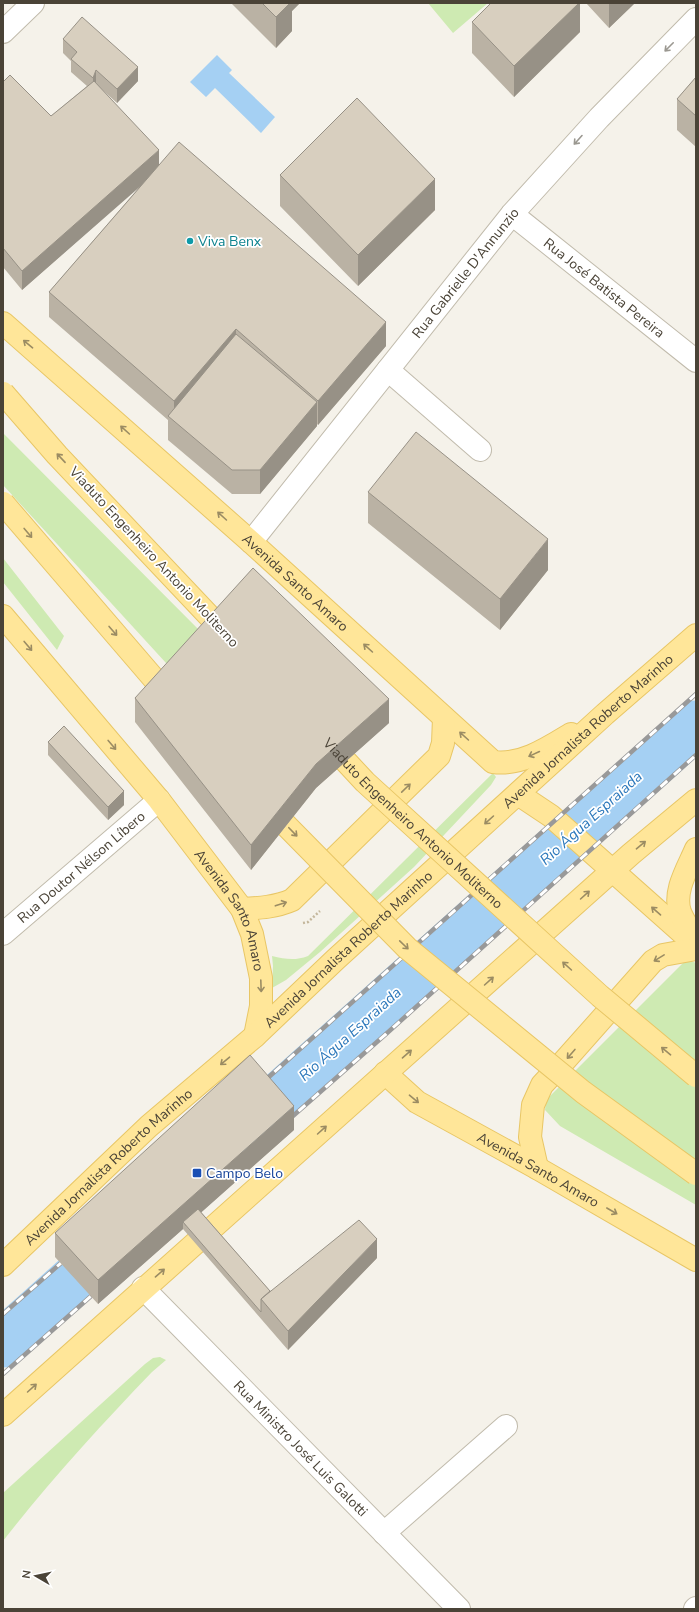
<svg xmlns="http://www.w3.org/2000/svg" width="699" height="1612" viewBox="0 0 699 1612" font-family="'Nunito Sans',sans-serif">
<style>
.green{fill:#ceeab2}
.water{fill:#a5d0f3}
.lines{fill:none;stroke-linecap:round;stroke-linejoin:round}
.river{stroke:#a5d0f3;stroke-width:49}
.minor-casing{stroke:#c1bbac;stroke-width:24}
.major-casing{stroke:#e8c665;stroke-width:24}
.path{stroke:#c4b79c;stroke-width:2.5;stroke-dasharray:2 2;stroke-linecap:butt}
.minor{stroke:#fff;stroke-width:22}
.major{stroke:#ffe699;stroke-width:22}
.rail-casing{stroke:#999;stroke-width:4.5}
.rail{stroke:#fff;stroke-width:3;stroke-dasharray:9;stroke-linecap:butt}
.major-bridge-casing{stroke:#e8c665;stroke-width:24;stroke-linecap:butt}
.major-bridge{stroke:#ffe699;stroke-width:22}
.wall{fill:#bab2a4}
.shaded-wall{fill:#979186}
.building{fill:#d8cfbf;stroke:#979186}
.oneway{stroke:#9b9891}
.oneway2{stroke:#9b8c63}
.culture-dot{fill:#0f9aa8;stroke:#fff;stroke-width:1.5}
.transit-dot{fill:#1a4fb4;stroke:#fff;stroke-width:1.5}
.labels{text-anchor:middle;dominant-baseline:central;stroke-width:3.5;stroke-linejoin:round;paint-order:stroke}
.culture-label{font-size:14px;fill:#0d838f;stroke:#fff;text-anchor:start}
.street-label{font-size:14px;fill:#4a4337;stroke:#fff}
.transit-label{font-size:14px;fill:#164399;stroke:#fff;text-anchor:start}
.water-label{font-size:15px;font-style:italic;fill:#2c78bb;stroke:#fff}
</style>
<rect width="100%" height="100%" fill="#f5f2ea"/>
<path class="green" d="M 428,3 L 488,3 L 453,33 Z
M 3,433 L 209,640 L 177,675 L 3,485 Z
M 3,558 L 64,636 L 57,650 L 3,582 Z
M 493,773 L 496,777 L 491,785 L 414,867 L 320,952 L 286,980 L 272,988 L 273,966 L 272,956 C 285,959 295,961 308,956 Z
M 691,961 L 696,963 L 696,1205 L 560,1126 L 545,1110 L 546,1100 L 683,963 Z
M 160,1357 L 166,1360 L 152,1372 C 100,1426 49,1482 3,1541 L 3,1493 L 145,1364 L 153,1358 Z"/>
<path class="water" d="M 217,55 L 232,70 L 229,73 L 275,117 L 261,133 L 215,88 L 206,97 L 190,82 Z"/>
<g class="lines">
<path class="river" d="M 233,1138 L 696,725
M 3,1343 L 125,1234"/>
<defs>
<g id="minor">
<path d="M 3,32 L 33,3"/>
<path id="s1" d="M 512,214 L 696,361"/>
<path d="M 388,370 L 480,450"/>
<path id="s2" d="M 251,542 L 512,214 L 599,118 L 696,19"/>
<path id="s3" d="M 3,934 L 159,800"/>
<path id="s4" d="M 143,1288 L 459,1609"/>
<path d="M 384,1533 L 506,1426"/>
<path d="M 695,1609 L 696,1608"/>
</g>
<g id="major">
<path id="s5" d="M 3,323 L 251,542 L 493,762 C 521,766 548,748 571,734"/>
<path id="s6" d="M 3,616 L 159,800 L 242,909 L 252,934 L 261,978 L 261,1006 L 255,1036"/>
<path d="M 518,794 L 551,816 L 696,945"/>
<path d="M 242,909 C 260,908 276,907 292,900 L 439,756 L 443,743 L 444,718"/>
<path d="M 694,937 C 689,929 683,920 680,912 C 673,891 688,868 696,849"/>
<path id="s7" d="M 385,1073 L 417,1102 L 537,1168 L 696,1260"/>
<path d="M 537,1168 L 530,1137 L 533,1105 L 542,1085 L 566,1059 L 653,961 L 663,955 L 696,949"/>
<path id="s8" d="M 3,1265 L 149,1126 L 255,1036 L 336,959 L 605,714 L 696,635"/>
<path d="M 3,1415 L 631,854 L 696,800"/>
</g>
</defs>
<use href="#minor" class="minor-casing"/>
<use href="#major" class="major-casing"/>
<path class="path" d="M 303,923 L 308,922 L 320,911"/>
<use href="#minor" class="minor"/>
<use href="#major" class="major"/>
<defs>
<path id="rail" d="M 261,1084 L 696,694
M 285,1123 L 386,1034 L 696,755
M 3,1314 L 69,1256
M 3,1374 L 99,1289"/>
</defs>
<use href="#rail" class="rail-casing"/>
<use href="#rail" class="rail"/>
<defs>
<g id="major-bridge">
<path d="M 3,393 L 57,455 L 229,637"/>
<path d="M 3,503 L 173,701"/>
<path id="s9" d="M 325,739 L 365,782 L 600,996 L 696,1076"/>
<path d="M 265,804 L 407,948 L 583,1092 L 696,1174"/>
</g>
</defs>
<use href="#major-bridge" class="major-bridge-casing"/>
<use href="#major-bridge" class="major-bridge"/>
</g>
<path class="wall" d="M 231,3 L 300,3 L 292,11 L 292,31 L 276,48 Z
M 580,3 L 580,32 L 514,97 L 472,53 L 472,22 Z
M 586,3 L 635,3 L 609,28 Z
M 63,39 L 138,81 L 117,103 L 99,87 L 159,166 L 386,346 L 318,425 L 317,424 L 317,426 L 260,494 L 232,494 L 168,440 L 168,420 L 49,317 L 49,292 L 143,183 L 22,290 L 3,267 L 3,82 L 51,116 L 87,86 L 71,72 L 71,61 L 63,53 Z
M 696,77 L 696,147 L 677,130 L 677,99 Z
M 280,175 L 435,210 L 358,286 L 280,206 Z
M 368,492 L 548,570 L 500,630 L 368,523 Z
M 135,698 L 389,723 L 316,788 L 251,870 L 135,722 Z
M 48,742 L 124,805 L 108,820 L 48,755 Z
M 294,1130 L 201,1212 L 270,1291 L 377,1258 L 288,1350 L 183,1229 L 98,1304 L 55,1257 L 55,1233 Z"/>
<path class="shaded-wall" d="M 282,3 L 300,3 L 292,11 L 292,31 L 276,48 L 276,17 Z
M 579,3 L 580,3 L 580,32 L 514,97 L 514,66 Z
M 609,3 L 635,3 L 609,28 Z
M 138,67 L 138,81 L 117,103 L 117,89 Z
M 96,70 L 96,84 L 93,91 L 93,78 Z
M 159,150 L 159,170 L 22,290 L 22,271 Z
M 435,179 L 435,210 L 358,286 L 358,255 Z
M 386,322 L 386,346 L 318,425 L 318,401 Z
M 236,329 L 236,353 L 174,422 L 174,401 Z
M 317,402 L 317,426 L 260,494 L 260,470 Z
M 548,539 L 548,570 L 500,630 L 500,599 Z
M 389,699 L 389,723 L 316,788 L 251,870 L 251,845 L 316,764 Z
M 124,791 L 124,805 L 108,820 L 108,807 Z
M 294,1106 L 294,1130 L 186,1226 L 183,1222 L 183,1229 L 98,1304 L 98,1280 Z
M 377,1239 L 377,1258 L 288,1350 L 288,1331 Z"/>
<path class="building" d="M 262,3 L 290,3 L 276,17 Z
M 491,3 L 579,3 L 514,66 L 472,22 Z
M 82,17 L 138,67 L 117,89 L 96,70 L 93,78 L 71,59 L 77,52 L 63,39 Z
M 10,75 L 51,116 L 94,81 L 159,150 L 22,271 L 3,248 L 3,82 Z
M 696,77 L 696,116 L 677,99 Z
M 357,98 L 435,179 L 358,255 L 280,175 Z
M 179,142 L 386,322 L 318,401 L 236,329 L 174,401 L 49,292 Z
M 236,334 L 317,402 L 260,470 L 232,470 L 168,416 Z
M 416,432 L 548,539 L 500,599 L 368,492 Z
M 253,568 L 389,699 L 316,764 L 251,845 L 135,698 Z
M 64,726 L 124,791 L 108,807 L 48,742 Z
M 250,1055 L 294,1106 L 98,1280 L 55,1233 Z
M 198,1209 L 270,1291 L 261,1299 L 261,1312 L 183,1222 Z
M 359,1220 L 377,1239 L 288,1331 L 261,1299 Z"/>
<defs><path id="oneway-shaft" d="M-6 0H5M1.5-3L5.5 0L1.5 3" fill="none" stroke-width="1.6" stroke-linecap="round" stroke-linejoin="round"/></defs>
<g class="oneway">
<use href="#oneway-shaft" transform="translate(669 47) rotate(135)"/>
<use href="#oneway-shaft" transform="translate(578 140) rotate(132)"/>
</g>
<g class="oneway2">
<use href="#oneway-shaft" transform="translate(28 344) rotate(-140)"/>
<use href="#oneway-shaft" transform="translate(125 430) rotate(-138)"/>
<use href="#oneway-shaft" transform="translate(61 458) rotate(-133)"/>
<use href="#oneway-shaft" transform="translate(222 516) rotate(-138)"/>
<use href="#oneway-shaft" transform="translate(28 533) rotate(50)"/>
<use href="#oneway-shaft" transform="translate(113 631) rotate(49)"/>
<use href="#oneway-shaft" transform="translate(28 646) rotate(50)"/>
<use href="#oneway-shaft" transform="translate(368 648) rotate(-138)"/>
<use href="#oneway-shaft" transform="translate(464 736) rotate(-138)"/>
<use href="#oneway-shaft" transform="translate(112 745) rotate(50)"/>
<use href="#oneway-shaft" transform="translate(534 754) rotate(155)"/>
<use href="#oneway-shaft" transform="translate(406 788) rotate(-44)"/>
<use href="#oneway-shaft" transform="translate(489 820) rotate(138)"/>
<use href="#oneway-shaft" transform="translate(293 832) rotate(46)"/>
<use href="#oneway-shaft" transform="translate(641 845) rotate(-40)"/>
<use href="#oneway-shaft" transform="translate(585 895) rotate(-42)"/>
<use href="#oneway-shaft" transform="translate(281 904) rotate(-18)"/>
<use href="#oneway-shaft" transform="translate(656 911) rotate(-139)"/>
<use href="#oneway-shaft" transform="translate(404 945) rotate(44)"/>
<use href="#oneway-shaft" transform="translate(659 958) rotate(149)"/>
<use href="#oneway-shaft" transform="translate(567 966) rotate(-138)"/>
<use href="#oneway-shaft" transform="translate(489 981) rotate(-42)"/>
<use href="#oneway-shaft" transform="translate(261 986) rotate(88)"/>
<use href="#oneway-shaft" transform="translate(666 1051) rotate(-140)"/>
<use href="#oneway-shaft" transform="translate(407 1054) rotate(-41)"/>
<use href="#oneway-shaft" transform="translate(571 1054) rotate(131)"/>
<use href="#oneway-shaft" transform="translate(225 1061) rotate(140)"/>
<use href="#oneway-shaft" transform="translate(414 1099) rotate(40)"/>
<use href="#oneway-shaft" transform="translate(322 1130) rotate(-42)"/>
<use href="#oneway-shaft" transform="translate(612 1211) rotate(30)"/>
<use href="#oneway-shaft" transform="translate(160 1273) rotate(-41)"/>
<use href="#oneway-shaft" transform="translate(32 1388) rotate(-42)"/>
</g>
<circle class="culture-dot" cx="190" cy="241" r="4"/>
<rect class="transit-dot" x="192" y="1168" width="10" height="10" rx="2"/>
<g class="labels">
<g class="culture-label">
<text x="198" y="241">Viva Benx</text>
</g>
<g class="street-label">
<text stroke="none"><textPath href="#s2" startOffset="344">Rua Gabrielle D'Annunzio</textPath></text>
<text stroke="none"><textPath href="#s1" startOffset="118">Rua José Batista Pereira</textPath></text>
<text transform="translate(154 557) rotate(47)">Viaduto Engenheiro Antonio Moliterno</text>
<text stroke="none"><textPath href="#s5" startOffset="391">Avenida Santo Amaro</textPath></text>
<text stroke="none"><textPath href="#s8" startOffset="792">Avenida Jornalista Roberto Marinho</textPath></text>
<text stroke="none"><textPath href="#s9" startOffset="122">Viaduto Engenheiro Antonio Moliterno</textPath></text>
<text stroke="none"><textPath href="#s3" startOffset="103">Rua Doutor Nélson Líbero</textPath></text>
<text stroke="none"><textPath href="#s6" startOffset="374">Avenida Santo Amaro</textPath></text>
<text stroke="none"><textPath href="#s8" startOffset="468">Avenida Jornalista Roberto Marinho</textPath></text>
<text stroke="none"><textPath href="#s8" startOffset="144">Avenida Jornalista Roberto Marinho</textPath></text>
<text stroke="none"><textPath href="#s7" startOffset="182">Avenida Santo Amaro</textPath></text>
<text stroke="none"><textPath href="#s4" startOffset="225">Rua Ministro José Luis Galotti</textPath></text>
</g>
<g class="transit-label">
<text x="206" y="1173">Campo Belo</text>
</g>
<g class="water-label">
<text transform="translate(591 818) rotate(-42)">Rio Água Espraiada</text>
<text transform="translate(350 1034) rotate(-42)">Rio Água Espraiada</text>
</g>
</g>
<rect width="699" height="1612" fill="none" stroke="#4a4337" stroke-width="8"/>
<g transform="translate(36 1576) rotate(279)" stroke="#ffffff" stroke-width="3" paint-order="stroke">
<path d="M0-3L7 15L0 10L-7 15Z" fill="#4a4337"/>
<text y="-6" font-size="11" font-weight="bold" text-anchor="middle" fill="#4a4337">N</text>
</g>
</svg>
